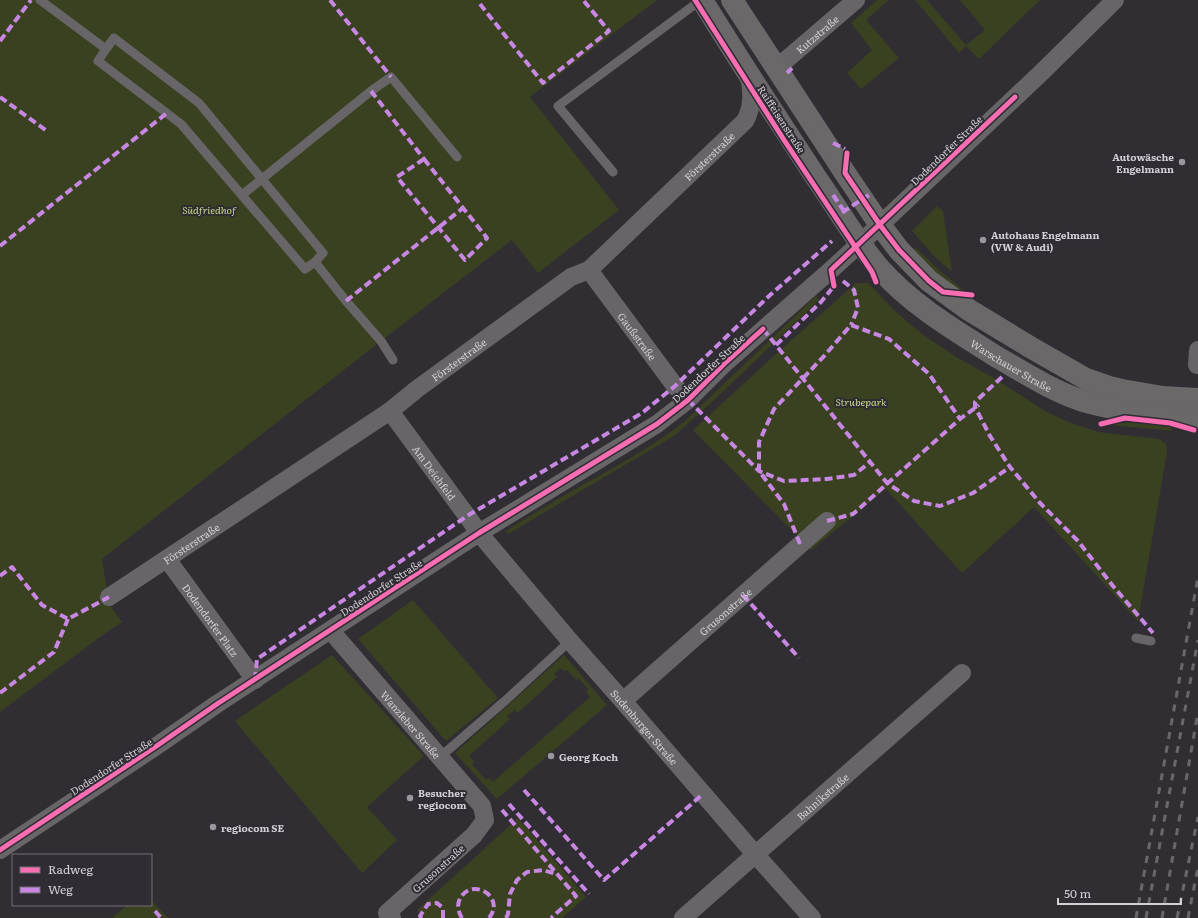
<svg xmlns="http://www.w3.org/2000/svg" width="1198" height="918" viewBox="0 0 1198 918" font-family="Literata,serif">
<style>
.green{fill:#3a4121;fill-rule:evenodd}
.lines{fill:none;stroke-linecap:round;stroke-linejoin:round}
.service{stroke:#676567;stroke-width:9}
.minor{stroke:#676567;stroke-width:18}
.secondary{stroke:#6a6869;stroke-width:22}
.tram{stroke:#696769;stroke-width:1}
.rail{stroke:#696769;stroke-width:3;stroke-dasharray:7 7;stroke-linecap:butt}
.quiet{stroke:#c787e3;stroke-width:4;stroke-dasharray:8 4;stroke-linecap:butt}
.cycleway-casing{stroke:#302c34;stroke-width:8}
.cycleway{stroke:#f96db3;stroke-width:5}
.poi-dot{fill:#9a979c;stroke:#302c34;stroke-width:1.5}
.labels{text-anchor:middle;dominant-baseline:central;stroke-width:4;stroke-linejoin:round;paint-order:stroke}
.street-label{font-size:10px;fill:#d3d0d5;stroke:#302c34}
.poi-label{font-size:10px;font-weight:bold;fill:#d3d0d5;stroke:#302c34;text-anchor:start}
.park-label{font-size:10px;font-style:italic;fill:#c5d987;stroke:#302c34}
</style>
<rect width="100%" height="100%" fill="#302e32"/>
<path class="green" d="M 0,0 L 657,0 L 530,97 L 619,210 L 538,273 L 512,240 L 381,341 L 102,559 L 109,604 L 122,622 L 100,637 L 0,712 Z
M 877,0 L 889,0 L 866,20 L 899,58 L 861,89 L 847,73 L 872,50 L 851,23 Z
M 915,0 L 927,0 L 966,45 L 985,30 L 960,0 L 1040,0 L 979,59 L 966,46 L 959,53 Z
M 937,206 L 943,211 L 952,272 L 935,257 L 912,231 Z
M 916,248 L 941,272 L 965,291 L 954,288 L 944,280 L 928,266 L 912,249 Z
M 856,283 L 868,283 L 896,312 L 922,334 L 958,358 L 994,378 L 1045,411 L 1071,423 L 1098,432 L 1159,439 L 1166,444 L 1167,452 L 1138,621 L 1034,507 L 962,573 L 886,489 L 811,550 L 693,430 L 777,353 Z
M 816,296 L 819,300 L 713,401 L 674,436 L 508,534 L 506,531 C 530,516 554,501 579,487 C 615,467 652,447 685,421 Z
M 1126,422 L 1170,426 L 1172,431 L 1112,425 Z
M 413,600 L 498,698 L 446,741 L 358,639 Z
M 332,655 L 424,756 L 367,807 L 397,840 L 362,873 L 235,721 Z
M 564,655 L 607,705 L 497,799 L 455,753 ZM 560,668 L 564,671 L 567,670 L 576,680 L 578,678 L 588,689 L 586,692 L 590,697 L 493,782 L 489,778 L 486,780 L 472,764 L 475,762 L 469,756 L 510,719 L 507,716 L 515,710 L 518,713 L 557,677 L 554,674 Z
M 518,818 L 586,897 L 562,918 L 424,918 L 417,910 Z
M 151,900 L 168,918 L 112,918 L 127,905 L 151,905 Z"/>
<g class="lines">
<path class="service" d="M 40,0 L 106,49 L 114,38 L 199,103 L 323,253 L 315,262 L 346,301 L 381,341 L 393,360
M 106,49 L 98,61 L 181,124 L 305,269 L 315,262
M 613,172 L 558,106 L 701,0
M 242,195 L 371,91 L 391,77 L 457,157
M 1136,638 L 1151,641
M 440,757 L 506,700 L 570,641"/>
<g class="minor">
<path id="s1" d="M 776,66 L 786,60 L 856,0"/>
<path id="s2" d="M 589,270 L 675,386 L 688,400"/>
<path d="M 1197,365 L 1198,350"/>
<path id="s3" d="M 390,411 L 467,516 L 479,533 L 570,641 L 623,701 L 755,854 L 812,918"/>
<path id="s4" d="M 167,559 L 255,680"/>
<path id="s5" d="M 109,597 L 390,411 L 417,389 L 571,277 L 589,270 L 745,121 C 753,107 752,92 749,76"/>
<path id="s6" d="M 331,631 L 482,806 L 485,820 L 474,835 L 387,913 L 392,918"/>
<path id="s7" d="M 623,701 L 827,521"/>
<path d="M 0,850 L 158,745 L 217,704 L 479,533 L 657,424 L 688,400 L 724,364 L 832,269 L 880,225 L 1042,72 L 1115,0"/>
<path id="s8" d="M 683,918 L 962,673"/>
</g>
<g class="secondary">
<path id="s9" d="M 702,0 C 739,60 778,120 817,179 C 838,209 856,241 880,269 C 913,306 956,331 997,357 C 1025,373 1052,391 1083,401 C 1120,412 1160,414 1198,417"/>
<path d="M 732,0 L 845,173 L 880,225 L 899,250 L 929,281 L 969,310 L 1030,347 L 1086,379 L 1109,387 L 1122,390 L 1163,397 L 1198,399"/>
</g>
<path class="tram" d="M 713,0 C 748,55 783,109 818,164 C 845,205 872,250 908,285 C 937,312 970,332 1004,351 C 1030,366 1056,383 1085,392 C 1122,403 1160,404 1198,408
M 722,0 L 874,231 L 901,266 L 929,292 L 947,307 L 965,319 L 1055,371 L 1070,379 L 1095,389"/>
<path class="rail" d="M 1136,918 L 1198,577
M 1146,918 L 1198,640
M 1162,918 L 1198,712
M 1177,918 L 1198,817
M 1188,918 L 1198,867"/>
<path class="quiet" d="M 330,0 L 391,77
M 480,4 L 543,83 L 609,31 L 583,0
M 0,41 L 31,0
M 787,73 L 792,68
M 371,91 L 424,159
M 0,97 L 47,131
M 833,143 L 845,149
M 424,159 L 487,238 L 465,260 L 397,177 Z
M 833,195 L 844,211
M 832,219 L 872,193
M 0,246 L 167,113
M 843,281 L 854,290 L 858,308 L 851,325
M 346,301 L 463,208
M 763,329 L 887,483 L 914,501 L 940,506 L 973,493 L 1010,467
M 776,345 L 821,302 L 834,286
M 1002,377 L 975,402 L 975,407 L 990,436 L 1010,467 L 1040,503 L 1078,541 L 1113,586 L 1153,633
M 688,400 L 759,471 L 784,481 L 827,479 L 854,475 L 870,462
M 827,521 L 853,514 L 960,419 L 979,405
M 800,544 L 784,504 L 759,471 L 759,442 L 774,409 L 825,355 L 851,325 L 889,339 L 929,374 L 960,419
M 0,576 L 12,567 L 42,605 L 68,619 L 109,597
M 743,595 L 799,658
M 255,680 L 257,659 L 467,516 L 642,413 L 675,386 L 769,296 L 832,241
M 0,693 L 54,652 L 68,619
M 524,790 L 604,880 L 703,794
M 509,804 L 589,894
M 502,810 L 576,896 L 551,918
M 155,911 L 161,918
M 422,918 L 420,916 L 428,904 L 437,903 L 443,908 L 443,918
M 462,918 C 459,913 457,907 459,901 C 469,875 507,896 489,918
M 506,918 L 508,914 L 510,894 L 517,880 L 527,872 L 543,870 L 556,874"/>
<defs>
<path id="cycleway" d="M 695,0 L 784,140 L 872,272 L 876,282
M 847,153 L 845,173 L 880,225 L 899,250 L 929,281 L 943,292 L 972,295
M 834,286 L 831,270 L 1015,97
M 1101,424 L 1125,418 L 1170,423 L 1194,430
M 0,850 L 158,745 L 217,704 L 479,533 L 657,424 L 688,400 L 724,364 L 763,329"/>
</defs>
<use href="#cycleway" class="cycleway-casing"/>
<use href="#cycleway" class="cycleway"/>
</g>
<g class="poi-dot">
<circle cx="1182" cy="162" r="4"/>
<circle cx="983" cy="240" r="4"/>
<circle cx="551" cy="756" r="4"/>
<circle cx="410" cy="798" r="4"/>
<circle cx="213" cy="827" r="4"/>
</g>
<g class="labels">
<g class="street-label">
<text stroke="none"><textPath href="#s1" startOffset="52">Kutzstraße</textPath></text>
<text transform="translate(782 119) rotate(57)">Raiffeisenstraße</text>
<text transform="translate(946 150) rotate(-44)">Dodendorfer Straße</text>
<text stroke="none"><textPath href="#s5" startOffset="747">Försterstraße</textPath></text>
<text stroke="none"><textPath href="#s2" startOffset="82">Gaußstraße</textPath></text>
<text stroke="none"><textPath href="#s5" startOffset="423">Försterstraße</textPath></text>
<text stroke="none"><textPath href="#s9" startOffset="486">Warschauer Straße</textPath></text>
<text transform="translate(708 368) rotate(-43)">Dodendorfer Straße</text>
<text stroke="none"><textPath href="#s3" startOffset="76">Am Deichfeld</textPath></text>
<text stroke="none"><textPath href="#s5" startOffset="98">Försterstraße</textPath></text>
<text transform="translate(381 587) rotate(-33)">Dodendorfer Straße</text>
<text stroke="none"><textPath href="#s7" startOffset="136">Grusonstraße</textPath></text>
<text stroke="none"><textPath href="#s4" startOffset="75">Dodendorfer Platz</textPath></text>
<text stroke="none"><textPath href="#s6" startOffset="123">Wanzleber Straße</textPath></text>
<text stroke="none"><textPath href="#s3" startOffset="406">Sudenburger Straße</textPath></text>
<text transform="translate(111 766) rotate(-33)">Dodendorfer Straße</text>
<text stroke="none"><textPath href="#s8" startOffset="185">Bahnikstraße</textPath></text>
<text transform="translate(438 868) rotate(-42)">Grusonstraße</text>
</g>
<g class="poi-label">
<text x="1174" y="156" text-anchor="end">Autowäsche<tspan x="1174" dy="12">Engelmann</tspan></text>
<text x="991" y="234">Autohaus Engelmann<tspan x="991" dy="12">(VW &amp; Audi)</tspan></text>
<text x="559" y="756">Georg Koch</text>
<text x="418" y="792">Besucher<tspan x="418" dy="12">regiocom</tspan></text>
<text x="221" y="827">regiocom SE</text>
</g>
<g class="park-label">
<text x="209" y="209">Südfriedhof</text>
<text x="861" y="401">Strubepark</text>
</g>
</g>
<rect x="12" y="854" width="140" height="52" fill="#302c34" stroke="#716e74"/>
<rect x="20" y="867" width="20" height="6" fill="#f96db3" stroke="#716e74"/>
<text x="48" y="874" font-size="12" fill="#d3d0d5">Radweg</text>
<rect x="20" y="887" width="20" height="6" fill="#c787e3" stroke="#716e74"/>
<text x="48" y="894" font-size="12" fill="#d3d0d5">Weg</text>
<path d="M1058 898v6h123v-6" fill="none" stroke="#d3d0d5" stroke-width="2"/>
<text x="1064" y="898" font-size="12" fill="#d3d0d5" stroke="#302c34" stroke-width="3" paint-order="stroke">50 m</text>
</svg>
